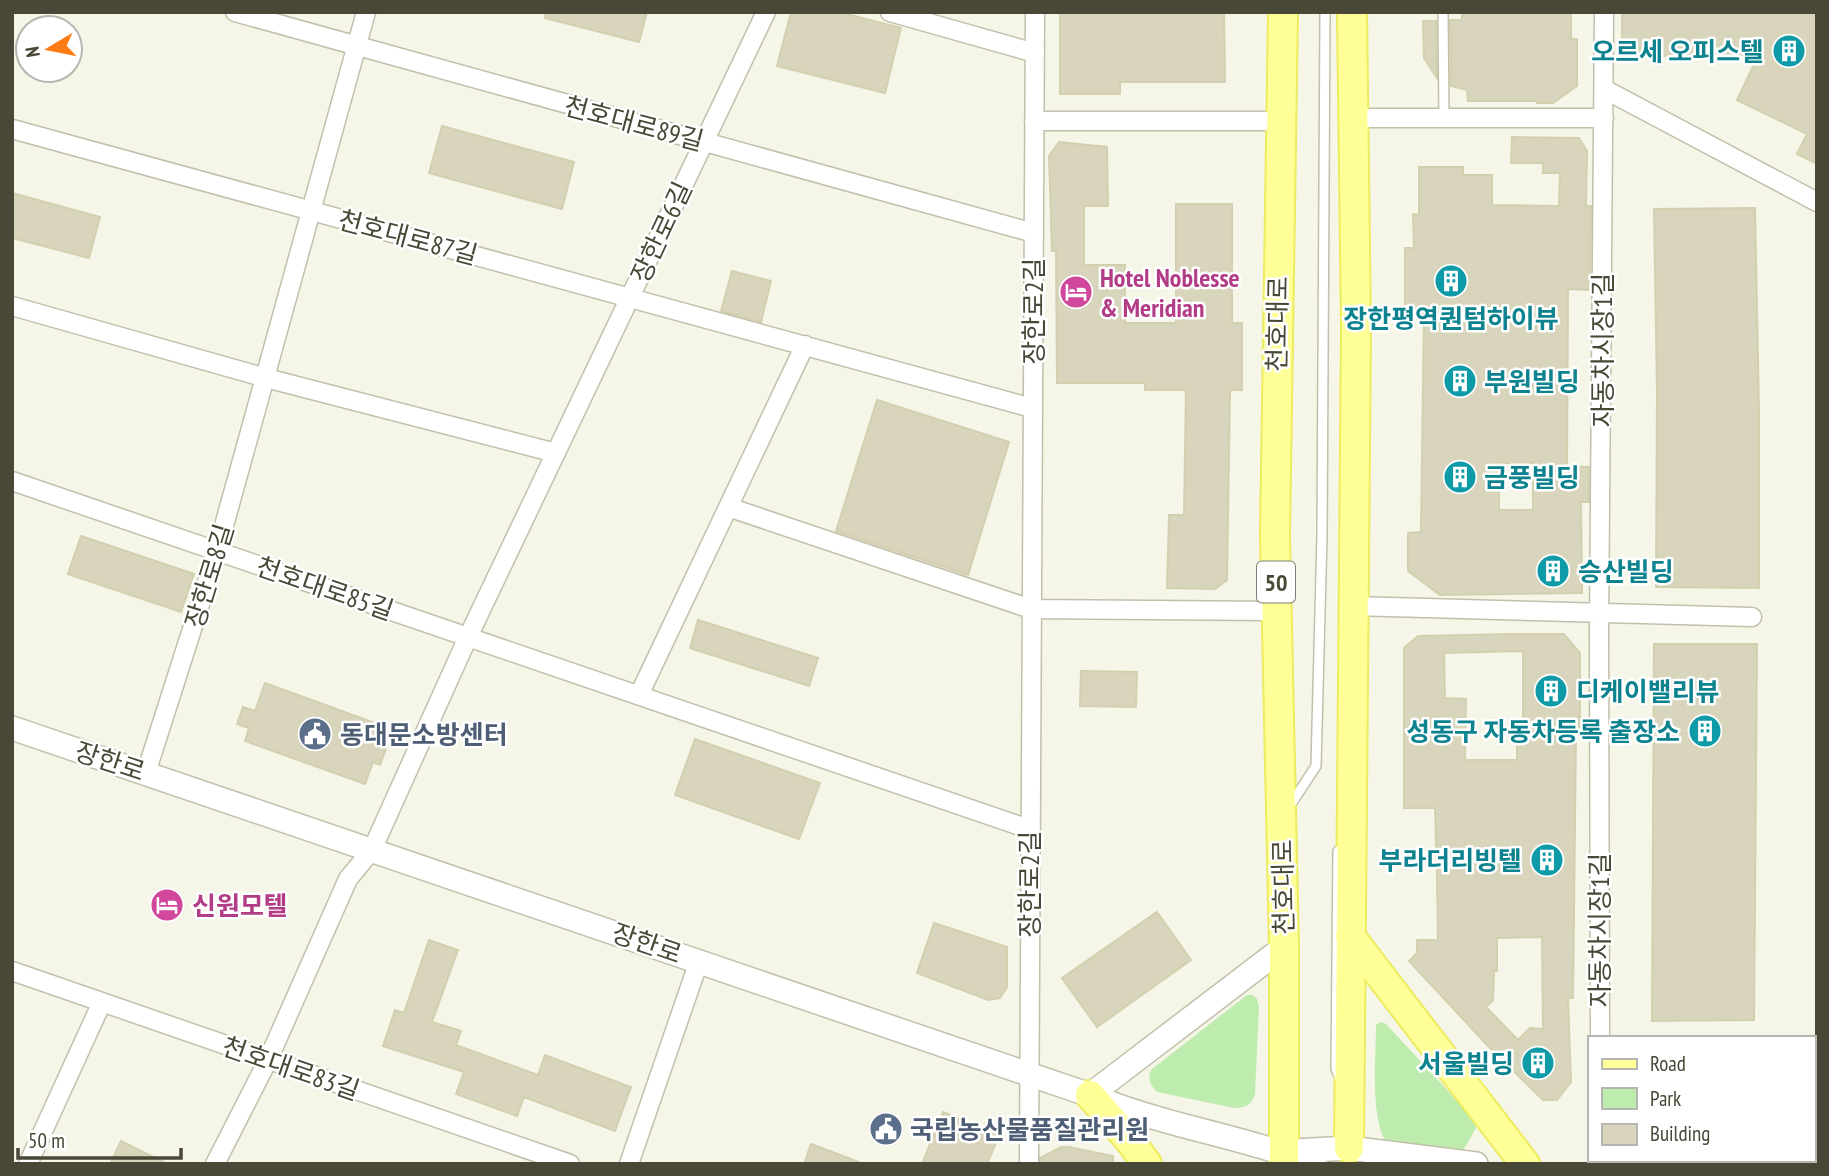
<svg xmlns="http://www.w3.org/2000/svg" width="1829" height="1176" viewBox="0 0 1829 1176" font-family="'PT Sans Narrow','Noto Sans KR',sans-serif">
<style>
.green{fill:#beecae}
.building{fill:#d8d5bc;stroke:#d3d0af;stroke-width:2;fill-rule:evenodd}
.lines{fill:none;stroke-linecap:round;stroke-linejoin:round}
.service-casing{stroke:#c2c0aa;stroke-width:12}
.minor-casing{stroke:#c2c0aa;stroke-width:21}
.tertiary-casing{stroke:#c2c0aa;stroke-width:26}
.primary-casing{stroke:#edec5e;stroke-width:32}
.service{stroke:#fff;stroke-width:9}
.minor{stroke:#fff;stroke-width:18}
.tertiary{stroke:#fff;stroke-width:23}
.primary{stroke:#feff97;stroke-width:28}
.labels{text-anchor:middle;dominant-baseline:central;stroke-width:5;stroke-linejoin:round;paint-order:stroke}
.shield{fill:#fff;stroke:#807e72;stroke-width:2}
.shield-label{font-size:24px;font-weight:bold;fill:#494736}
.culture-label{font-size:26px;font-weight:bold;fill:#0d838f;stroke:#fff;text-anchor:end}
.street-label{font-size:26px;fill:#494736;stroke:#fff}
.hotel-label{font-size:26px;font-weight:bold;fill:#b23c85;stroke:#fff;text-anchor:start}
.service-label{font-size:26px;font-weight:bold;fill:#4e5e75;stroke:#fff;text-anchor:start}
</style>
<rect width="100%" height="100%" fill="#f5f5e8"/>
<path class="green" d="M 1247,995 L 1253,995 L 1257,999 L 1259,1007 L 1255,1094 C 1252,1105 1245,1108 1234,1108 L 1157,1092 C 1151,1086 1146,1077 1152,1069 Z
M 1381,1022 L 1386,1024 L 1473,1118 L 1476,1128 L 1464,1149 L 1456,1154 L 1386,1142 C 1370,1116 1376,1056 1376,1025 Z"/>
<path class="building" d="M 546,12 L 647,12 L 639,42 L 545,18 Z
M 791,12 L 839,12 L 901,28 L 885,93 L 777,66 Z
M 1060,12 L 1224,12 L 1225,82 L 1120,82 L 1120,94 L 1060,94 Z
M 1462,12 L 1571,12 L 1571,39 L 1577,39 L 1577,86 L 1553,103 L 1537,103 L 1537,101 L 1468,101 L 1467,90 L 1451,86 L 1450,20 L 1462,20 Z
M 1622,12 L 1817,12 L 1817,164 L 1797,154 L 1807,134 L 1737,100 L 1758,56 L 1634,56 L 1634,45 L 1622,45 Z
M 1423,21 L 1436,21 L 1437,78 L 1424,58 Z
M 442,126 L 574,162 L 562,209 L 429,173 Z
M 1512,137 L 1579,138 L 1587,151 L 1586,206 L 1591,206 L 1590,290 L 1568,289 L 1567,466 L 1589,467 L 1589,502 L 1581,502 L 1582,593 L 1440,595 L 1408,571 L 1408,533 L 1421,532 L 1424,315 L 1405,314 L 1405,248 L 1414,248 L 1413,214 L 1419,215 L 1419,167 L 1463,167 L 1463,175 L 1492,175 L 1492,205 L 1559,206 L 1560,173 L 1543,173 L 1543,163 L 1511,163 ZM 1499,463 L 1533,463 L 1533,510 L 1499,510 Z
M 1059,142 L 1107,147 L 1108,206 L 1084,206 L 1084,265 L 1125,265 L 1125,323 L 1176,323 L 1176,204 L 1232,204 L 1232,323 L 1242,323 L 1242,390 L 1230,390 L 1227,580 L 1215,589 L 1167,588 L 1169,515 L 1184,515 L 1186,390 L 1145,390 L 1145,383 L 1057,383 L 1056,251 L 1052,251 L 1049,156 Z
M 12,193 L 100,217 L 89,258 L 12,238 Z
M 1755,208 L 1759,411 L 1759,588 L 1656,587 L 1657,391 L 1654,209 Z
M 732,271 L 771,281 L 761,322 L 721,311 Z
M 877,400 L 1009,442 L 968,575 L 836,531 Z
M 81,536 L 194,574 L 181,612 L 68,574 Z
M 698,620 L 818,658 L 809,686 L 690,648 Z
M 1513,634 L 1564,634 L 1580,653 L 1580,731 L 1576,731 L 1573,998 L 1568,998 L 1571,1082 L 1557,1100 L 1543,1100 L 1488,1046 L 1409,961 L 1417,953 L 1417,940 L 1438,940 L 1437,874 L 1435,808 L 1404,808 L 1404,648 L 1418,636 ZM 1523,651 L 1523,739 L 1517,739 L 1517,760 L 1465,760 L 1466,699 L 1445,698 L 1444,653 ZM 1542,937 L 1543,1029 L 1530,1028 L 1518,1040 L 1486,1007 L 1493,1000 L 1494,971 L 1497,971 L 1497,938 Z
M 1654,644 L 1757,644 L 1754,1020 L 1652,1021 Z
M 1081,671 L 1137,672 L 1136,707 L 1080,706 Z
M 265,683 L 386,727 L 380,743 L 387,746 L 380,765 L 373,762 L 365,784 L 245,741 L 249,728 L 237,724 L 243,707 L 255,711 Z
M 695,739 L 820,783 L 799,839 L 675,795 Z
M 1157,912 L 1191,960 L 1097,1027 L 1062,978 Z
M 934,923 L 1007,947 L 1007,987 L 1000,998 L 988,1000 L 917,973 Z
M 429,940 L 458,950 L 432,1022 L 461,1031 L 456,1045 L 538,1075 L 545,1055 L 631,1087 L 615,1131 L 524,1097 L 517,1116 L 456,1094 L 464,1072 L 383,1046 L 395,1010 L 404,1013 Z
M 943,1112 L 999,1136 L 987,1164 L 922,1164 Z
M 121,1141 L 167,1164 L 110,1164 Z
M 811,1144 L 859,1162 L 858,1164 L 804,1164 Z
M 1061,1147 L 1069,1147 L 1113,1156 L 1113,1164 L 1040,1164 L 1040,1158 Z"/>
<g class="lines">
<defs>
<path id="service" d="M 1443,12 L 1444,119
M 1289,807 L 1316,766 L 1322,535 L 1325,12
M 1338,851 L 1336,1069 L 1340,1078"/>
<path id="minor" d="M 235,12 L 1034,233
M 890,12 L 1035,53
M 1604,89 L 1817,202
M 1354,118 L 1604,118
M 1034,121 L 1280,121
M 12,129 L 1032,408
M 12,306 L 266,378 L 556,453
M 12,481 L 1029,829
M 728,507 L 1031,609 L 1277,611
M 1353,606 L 1752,617
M 639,695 L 805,345
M 146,773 L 217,551 L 366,12
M 12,971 L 570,1164
M 1600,1038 L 1599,625 L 1604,12
M 1813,1109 L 1817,1102
M 1600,1160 L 1600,1164
M 28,1164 L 102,1002
M 215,1164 L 268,1060 L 348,879 L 372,850 L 468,637 L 766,12
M 629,1164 L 699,961
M 1029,1164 L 1035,12
M 1786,1164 L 1788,1160"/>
<path id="tertiary" d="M 12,728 L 1090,1095 C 1163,1126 1241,1136 1315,1164
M 1090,1095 L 1284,947
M 1294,1151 L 1349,1148 L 1476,1164"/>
<path id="primary" d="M 1283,12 L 1275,535 L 1284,947 L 1284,1164
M 1350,936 L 1525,1164
M 1090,1095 L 1131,1142 L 1147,1164
M 1349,1148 L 1356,328 L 1352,12"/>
</defs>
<use href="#service" class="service-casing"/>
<use href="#minor" class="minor-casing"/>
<use href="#tertiary" class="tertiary-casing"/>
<use href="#primary" class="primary-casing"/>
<use href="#service" class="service"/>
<use href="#minor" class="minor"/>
<use href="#tertiary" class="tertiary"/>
<use href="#primary" class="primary"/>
</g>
<defs>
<symbol id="building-disc" viewBox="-11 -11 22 22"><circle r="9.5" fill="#0f9aa8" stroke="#fff"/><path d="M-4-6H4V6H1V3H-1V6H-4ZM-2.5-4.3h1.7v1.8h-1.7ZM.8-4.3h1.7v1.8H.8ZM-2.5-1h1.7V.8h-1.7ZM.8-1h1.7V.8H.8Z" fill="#fff"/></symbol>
<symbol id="hotel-disc" viewBox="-11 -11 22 22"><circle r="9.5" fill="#d1479c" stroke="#fff"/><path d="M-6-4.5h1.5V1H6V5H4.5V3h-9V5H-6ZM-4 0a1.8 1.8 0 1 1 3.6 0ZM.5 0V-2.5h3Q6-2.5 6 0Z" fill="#fff"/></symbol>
<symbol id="civic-disc" viewBox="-11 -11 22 22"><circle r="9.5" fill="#5c6f8a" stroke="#fff"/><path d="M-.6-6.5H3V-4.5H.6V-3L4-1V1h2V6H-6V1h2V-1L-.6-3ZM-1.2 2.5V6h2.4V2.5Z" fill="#fff"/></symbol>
</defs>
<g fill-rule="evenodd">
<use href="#building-disc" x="1770" y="32" width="38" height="38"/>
<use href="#building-disc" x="1432" y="262" width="38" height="38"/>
<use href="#hotel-disc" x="1057" y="273" width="38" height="38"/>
<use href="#building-disc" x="1441" y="362" width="38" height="38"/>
<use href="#building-disc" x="1441" y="458" width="38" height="38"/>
<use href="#building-disc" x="1534" y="552" width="38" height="38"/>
<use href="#building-disc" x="1532" y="672" width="38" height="38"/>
<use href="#building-disc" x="1686" y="712" width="38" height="38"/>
<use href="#civic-disc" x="296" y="715" width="38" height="38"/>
<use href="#building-disc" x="1528" y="841" width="38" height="38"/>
<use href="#hotel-disc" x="148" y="886" width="38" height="38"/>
<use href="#building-disc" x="1519" y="1044" width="38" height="38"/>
<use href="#civic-disc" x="867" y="1110" width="38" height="38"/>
</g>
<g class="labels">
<rect class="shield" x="1257" y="561.5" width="38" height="41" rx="5"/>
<g class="shield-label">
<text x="1276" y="582">50</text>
</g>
<g class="culture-label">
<text x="1764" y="51">오르세 오피스텔</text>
<text x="1451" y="318" text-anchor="middle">장한평역퀀텀하이뷰</text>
<text x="1484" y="381" text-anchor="start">부원빌딩</text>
<text x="1484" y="477" text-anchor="start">금풍빌딩</text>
<text x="1578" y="571" text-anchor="start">승산빌딩</text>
<text x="1576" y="691" text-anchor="start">디케이밸리뷰</text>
<text x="1680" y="731">성동구 자동차등록 출장소</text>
<text x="1522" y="860">부라더리빙텔</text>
<text x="1514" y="1063">서울빌딩</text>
</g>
<g class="street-label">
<text transform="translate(634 123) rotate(15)">천호대로89길</text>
<text transform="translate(661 232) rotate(-65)">장한로6길</text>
<text transform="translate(408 237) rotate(15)">천호대로87길</text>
<text transform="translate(1033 311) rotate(-90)">장한로2길</text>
<text transform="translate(1277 324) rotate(-89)">천호대로</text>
<text transform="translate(1602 350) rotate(-90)">자동차시장1길</text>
<text transform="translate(209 576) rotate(-73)">장한로8길</text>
<text transform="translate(325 588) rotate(19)">천호대로85길</text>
<text transform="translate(110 761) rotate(18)">장한로</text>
<text transform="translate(1029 884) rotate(-90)">장한로2길</text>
<text transform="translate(1283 887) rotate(-91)">천호대로</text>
<text transform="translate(1599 930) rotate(-90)">자동차시장1길</text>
<text transform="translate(647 943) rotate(19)">장한로</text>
<text transform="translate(291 1068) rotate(19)">천호대로83길</text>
</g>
<g class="hotel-label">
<text x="1100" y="277">Hotel Noblesse<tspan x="1100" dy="30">&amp; Meridian</tspan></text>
<text x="192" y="905">신원모텔</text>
</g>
<g class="service-label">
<text x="340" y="734">동대문소방센터</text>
<text x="910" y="1129">국립농산물품질관리원</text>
</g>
</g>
<rect width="1829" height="1176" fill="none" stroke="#494736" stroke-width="28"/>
<rect x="1588" y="1036" width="228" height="126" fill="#ffffff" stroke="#b6b5af" stroke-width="2"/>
<rect x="1602" y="1059" width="35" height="10" fill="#feff97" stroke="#b6b5af" stroke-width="2"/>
<text x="1650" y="1071" font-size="21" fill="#494736">Road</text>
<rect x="1602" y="1088" width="35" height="21" fill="#beecae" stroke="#b6b5af" stroke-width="2"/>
<text x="1650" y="1106" font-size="21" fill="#494736">Park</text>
<rect x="1602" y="1124" width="35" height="21" fill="#d8d5bc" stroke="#b6b5af" stroke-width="2"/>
<text x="1650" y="1141" font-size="21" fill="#494736">Building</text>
<g transform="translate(49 49) rotate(260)"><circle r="33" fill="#ffffff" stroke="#b6b5af" stroke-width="2"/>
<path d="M0-5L12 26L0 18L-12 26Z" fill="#ff7c15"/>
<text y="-10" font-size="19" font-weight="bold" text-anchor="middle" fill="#494736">N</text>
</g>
<path d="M18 1148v10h163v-10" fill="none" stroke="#494736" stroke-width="3.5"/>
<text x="28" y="1148" font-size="21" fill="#494736" stroke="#ffffff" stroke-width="5" paint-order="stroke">50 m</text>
</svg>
